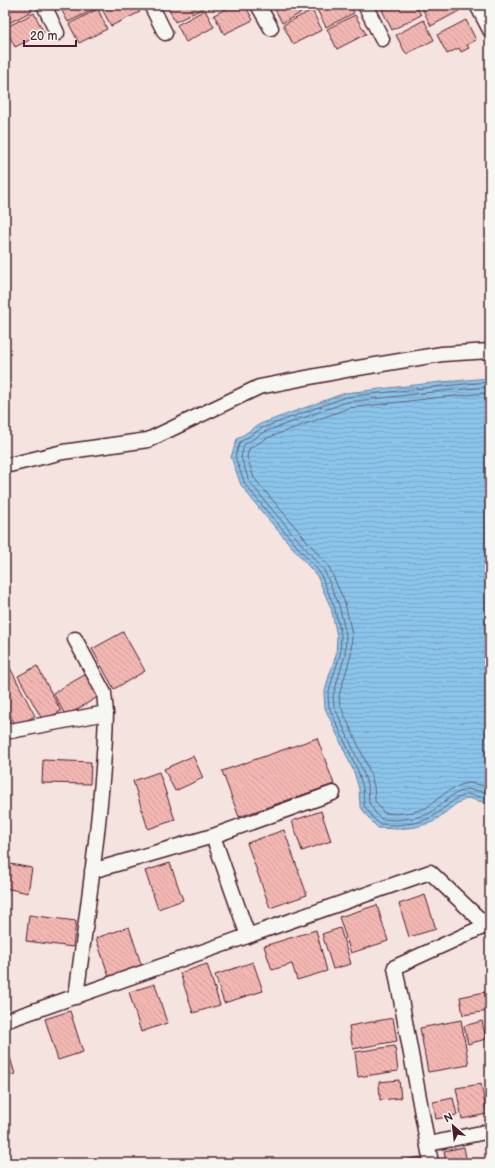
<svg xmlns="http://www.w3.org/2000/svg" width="495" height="1168" viewBox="0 0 495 1168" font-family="'Balsamiq Sans',sans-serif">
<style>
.water{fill:url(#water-rules);stroke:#71829e}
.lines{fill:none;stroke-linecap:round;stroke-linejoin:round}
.shore{stroke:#646177;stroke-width:1}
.building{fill:url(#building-back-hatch);stroke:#4a1f2b}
.minor-casing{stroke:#4a1f2b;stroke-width:17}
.minor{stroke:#f6f6f2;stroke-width:14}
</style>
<defs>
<pattern id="water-rules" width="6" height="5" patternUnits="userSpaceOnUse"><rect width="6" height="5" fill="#8bc4ea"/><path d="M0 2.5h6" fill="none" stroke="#79a8c9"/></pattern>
<pattern id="building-back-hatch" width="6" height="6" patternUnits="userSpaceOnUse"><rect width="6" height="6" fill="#f3b7b3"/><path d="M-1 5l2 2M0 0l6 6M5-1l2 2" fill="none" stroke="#d29d9a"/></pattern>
</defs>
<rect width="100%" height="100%" fill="#f5e3df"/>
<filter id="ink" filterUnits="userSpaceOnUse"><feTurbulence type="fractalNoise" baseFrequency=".025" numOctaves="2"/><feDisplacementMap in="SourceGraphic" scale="8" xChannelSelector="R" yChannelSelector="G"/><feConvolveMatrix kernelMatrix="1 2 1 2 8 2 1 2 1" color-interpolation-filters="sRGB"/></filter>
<g filter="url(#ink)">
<path class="water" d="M 490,378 L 490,804 L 468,798 L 456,804 L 433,822 L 416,827 L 397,829 L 378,828 L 371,821 L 360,806 L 359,789 L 354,772 L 325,708 L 324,695 L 329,676 L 336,655 L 337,636 L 331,608 L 317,576 L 262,512 L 241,485 L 231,457 L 237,439 L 260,424 L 345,393 L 441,382 Z"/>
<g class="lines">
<path class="shore" d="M 490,382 L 442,386 L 346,397 L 262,428 L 240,442 L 235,457 L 245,484 L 265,509 L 320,573 L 334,606 L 341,635 L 340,655 L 333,677 L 328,695 L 329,707 L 358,771 L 363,788 L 364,805 L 373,818 L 380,824 L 396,825 L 415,823 L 431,818 L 454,800 L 467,794 L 490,799
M 490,387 L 442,391 L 347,402 L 264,432 L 244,445 L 241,457 L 249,481 L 269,506 L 324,570 L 339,605 L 346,635 L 345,655 L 333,696 L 334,706 L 362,769 L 368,787 L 369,803 L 377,815 L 381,819 L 396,820 L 414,818 L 429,814 L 451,796 L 466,789 L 490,793
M 490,393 L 443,397 L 349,408 L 267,438 L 249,449 L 247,457 L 254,478 L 329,567 L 345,603 L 352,634 L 351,655 L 339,696 L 340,705 L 368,767 L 374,786 L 375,801 L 384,813 L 396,814 L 413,812 L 426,808 L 448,791 L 463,784 L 470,783 L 490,787"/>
</g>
<path class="building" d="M 5,5 L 29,5 L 32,11 L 5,25 Z
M 59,5 L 95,5 L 97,8 L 68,22 Z
M 105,5 L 136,5 L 140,12 L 111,26 L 101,7 Z
M 167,5 L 202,5 L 204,8 L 175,22 Z
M 207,5 L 216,5 L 209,9 Z
M 234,5 L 245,5 L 253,20 L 224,34 L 214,15 Z
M 273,5 L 309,5 L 310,8 L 282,23 Z
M 321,5 L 350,5 L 354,13 L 326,27 L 316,8 Z
M 393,5 L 415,5 L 421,15 L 392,30 L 382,10 Z
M 428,5 L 456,5 L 459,11 L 431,26 L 422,8 Z
M 98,9 L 107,29 L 79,43 L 69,24 Z
M 205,10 L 214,27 L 186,42 L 177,25 Z
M 312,10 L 322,30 L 293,44 L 283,25 Z
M 34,13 L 44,33 L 15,47 L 5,28 Z
M 355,15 L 366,34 L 337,49 L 327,29 Z
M 424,20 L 434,40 L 406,54 L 396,35 Z
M 466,20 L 476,40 L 467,45 L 469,48 L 461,52 L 459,48 L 447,54 L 437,35 Z
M 123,632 L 145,671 L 114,689 L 92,649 Z
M 6,660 L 35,716 L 16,726 L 5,705 L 5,661 Z
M 37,666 L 61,711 L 43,721 L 18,676 Z
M 88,673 L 101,695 L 66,716 L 53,693 Z
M 5,713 L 10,722 L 5,724 Z
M 317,738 L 334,784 L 239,817 L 222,771 Z
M 193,756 L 203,778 L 175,791 L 164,769 Z
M 43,760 L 91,762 L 90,784 L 42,783 Z
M 159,772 L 175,820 L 148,829 L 133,781 Z
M 321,811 L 331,841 L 302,851 L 292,821 Z
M 284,830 L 307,895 L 270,908 L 247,843 Z
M 5,863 L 32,868 L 28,893 L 5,888 Z
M 170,863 L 183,900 L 158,909 L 145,871 Z
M 425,895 L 436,929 L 409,937 L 399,904 Z
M 377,905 L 388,941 L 351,953 L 339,917 Z
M 29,915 L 76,921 L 73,947 L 26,941 Z
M 129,927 L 142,967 L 109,977 L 96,938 Z
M 340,928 L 351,964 L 333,969 L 322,934 Z
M 316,930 L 327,971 L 297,980 L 292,964 L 272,970 L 264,946 Z
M 253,962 L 263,991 L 224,1003 L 215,975 Z
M 207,964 L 220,1005 L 193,1013 L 180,973 Z
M 155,984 L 167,1023 L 141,1032 L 129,992 Z
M 485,992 L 488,1011 L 463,1015 L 460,997 Z
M 70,1011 L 83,1052 L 58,1060 L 45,1019 Z
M 393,1018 L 397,1041 L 353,1049 L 349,1026 Z
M 461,1020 L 469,1065 L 428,1072 L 420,1028 Z
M 482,1021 L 486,1039 L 468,1044 L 464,1026 Z
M 5,1041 L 15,1074 L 5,1077 Z
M 395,1046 L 398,1071 L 358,1077 L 355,1052 Z
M 399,1080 L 401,1098 L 380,1100 L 379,1082 Z
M 481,1084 L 487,1114 L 462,1119 L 456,1088 Z
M 453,1098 L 457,1115 L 436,1119 L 433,1102 Z
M 464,1147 L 467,1163 L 446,1163 L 444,1151 Z
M 420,1157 L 421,1163 L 389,1163 Z"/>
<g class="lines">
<defs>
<path id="minor" d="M 44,5 L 57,33
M 151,5 L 165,33
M 258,5 L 271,28
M 365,5 L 382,39
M 477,5 L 490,30
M 5,466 L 63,452 L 148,440 L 259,387 L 352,369 L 442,354 L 490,351
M 75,639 L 104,693 L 106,713
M 5,732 L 106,713 C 103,808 88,903 76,997
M 213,836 L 248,936
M 92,871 L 213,836 L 333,793
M 5,1021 L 430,872 L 490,929
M 429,1144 L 490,1131
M 431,1163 L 395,967 L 487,925"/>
</defs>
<use href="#minor" class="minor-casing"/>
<use href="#minor" class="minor"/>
</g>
</g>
<rect width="495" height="1168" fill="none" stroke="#f6f6f2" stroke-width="20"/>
<rect x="10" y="10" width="475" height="1148" fill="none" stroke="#4a1f2b" stroke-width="1.5" filter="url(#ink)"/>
<g transform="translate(453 1126) rotate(332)" stroke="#f6f6f2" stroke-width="3" paint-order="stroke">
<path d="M0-3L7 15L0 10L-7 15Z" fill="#4a1f2b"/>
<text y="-6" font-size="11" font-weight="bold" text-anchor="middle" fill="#4a1f2b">N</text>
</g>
<path d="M24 40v6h52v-6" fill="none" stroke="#4a1f2b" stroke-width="2"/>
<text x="30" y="40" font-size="12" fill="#4a1f2b" stroke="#f6f6f2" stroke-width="3" paint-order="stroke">20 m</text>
</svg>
